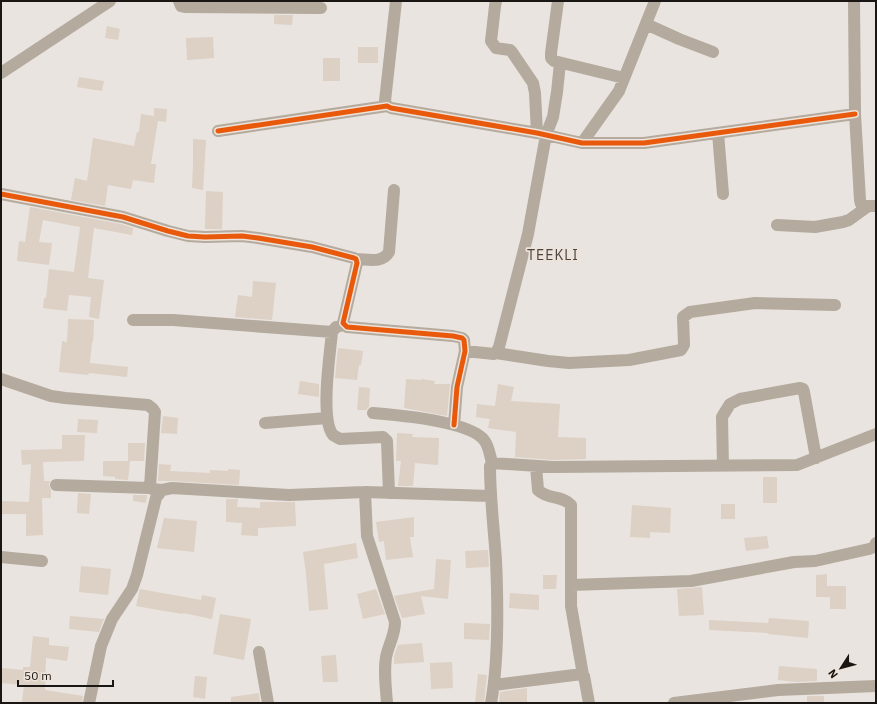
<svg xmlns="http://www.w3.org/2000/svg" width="877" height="704" viewBox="0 0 877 704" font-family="'IBM Plex Sans',sans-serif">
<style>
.building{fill:#ddd0c4}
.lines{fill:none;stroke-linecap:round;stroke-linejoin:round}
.street{stroke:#b4aa9e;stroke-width:12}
.cycleway-casing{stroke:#ede3db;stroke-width:8}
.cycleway{stroke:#e8590c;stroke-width:5}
.labels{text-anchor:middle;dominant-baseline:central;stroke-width:3.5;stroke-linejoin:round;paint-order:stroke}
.quarter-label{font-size:14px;letter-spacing:1px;fill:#4c443d;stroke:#ede3db}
</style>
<rect width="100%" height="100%" fill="#e9e4df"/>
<path class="building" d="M 274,15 L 293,15 L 292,25 L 274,24 Z
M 107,26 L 120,29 L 118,40 L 105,38 Z
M 213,37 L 214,58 L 187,60 L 186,38 Z
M 358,47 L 378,47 L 378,63 L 358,63 Z
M 323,58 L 340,58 L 340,81 L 323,81 Z
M 79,77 L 104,81 L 102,91 L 77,87 Z
M 154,108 L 167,109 L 166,122 L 158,121 L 151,164 L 156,164 L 154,183 L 133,180 L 131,189 L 108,185 L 105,206 L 71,200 L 75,178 L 87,181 L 93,138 L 134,146 L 137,132 L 139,132 L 141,114 L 154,116 Z
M 193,139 L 206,140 L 203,190 L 192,188 L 193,166 Z
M 206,191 L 223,192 L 222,229 L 205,229 Z
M 30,207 L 121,224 L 133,228 L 132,235 L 94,228 L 88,278 L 104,280 L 99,319 L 89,317 L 91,297 L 69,295 L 67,311 L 43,308 L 44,298 L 46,298 L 49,269 L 74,272 L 80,227 L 43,220 L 39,242 L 52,243 L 49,265 L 17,261 L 19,241 L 25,242 Z
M 253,281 L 276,283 L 272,320 L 235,317 L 238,295 L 252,297 Z
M 68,319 L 94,320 L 93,342 L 92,342 L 90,363 L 128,367 L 127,377 L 89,373 L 88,375 L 59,372 L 62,341 L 67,342 Z
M 338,348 L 363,351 L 361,365 L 359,365 L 357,380 L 335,378 Z
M 406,379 L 421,380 L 421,379 L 435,381 L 434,384 L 450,384 L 447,416 L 404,408 Z
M 300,381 L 319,384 L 319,397 L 298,394 Z
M 498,384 L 514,387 L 511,401 L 560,404 L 558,437 L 586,438 L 586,459 L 553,460 L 515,457 L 516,432 L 488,428 L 490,419 L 476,417 L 477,404 L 495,406 Z
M 359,387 L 370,388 L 369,407 L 366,410 L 357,410 Z
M 163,416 L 178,418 L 177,434 L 161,433 Z
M 78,419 L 98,420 L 97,433 L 77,432 Z
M 397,433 L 413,434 L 412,437 L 439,438 L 438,465 L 415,463 L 413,486 L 398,486 L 401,461 L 396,461 Z
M 62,435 L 85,435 L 84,461 L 43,462 L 44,481 L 50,481 L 49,485 L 51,490 L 51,498 L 42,498 L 43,535 L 26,536 L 26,514 L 1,514 L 1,501 L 29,502 L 31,464 L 22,465 L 21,450 L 62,449 Z
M 128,443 L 145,443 L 144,461 L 128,461 Z
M 103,461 L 130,461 L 128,480 L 115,479 L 115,477 L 103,476 Z
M 159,464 L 171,465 L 170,471 L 210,473 L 210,470 L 228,471 L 228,469 L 240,470 L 239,485 L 172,481 L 158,481 Z
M 763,477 L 777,477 L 777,503 L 763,503 Z
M 78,493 L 91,494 L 89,514 L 77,513 Z
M 133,495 L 147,495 L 146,503 L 133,501 Z
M 226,499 L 238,499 L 237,507 L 260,508 L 260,502 L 295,502 L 296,526 L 258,528 L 258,536 L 241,535 L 242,523 L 226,522 Z
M 721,504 L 735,504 L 735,519 L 721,519 Z
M 632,505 L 671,508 L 670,533 L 650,532 L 650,538 L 630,537 Z
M 414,517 L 414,537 L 410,537 L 413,557 L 386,560 L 384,541 L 379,542 L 376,522 Z
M 164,518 L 197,521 L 194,552 L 157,548 Z
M 767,536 L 769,548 L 746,551 L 744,538 Z
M 356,543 L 358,558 L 324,564 L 328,609 L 309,611 L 306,573 L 303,552 Z
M 488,550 L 489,567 L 466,568 L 465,551 Z
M 436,559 L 451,560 L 448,599 L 421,596 L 425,614 L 402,618 L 394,596 L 434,589 Z
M 81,566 L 111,569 L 108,595 L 79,592 Z
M 827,574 L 827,586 L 846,586 L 846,609 L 830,609 L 830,597 L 816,597 L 816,575 Z
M 543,575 L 557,575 L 556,589 L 543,589 Z
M 702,587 L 704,615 L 679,616 L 677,589 Z
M 140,589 L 201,600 L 202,595 L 216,598 L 212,619 L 183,613 L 183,614 L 164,611 L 136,606 Z
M 376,589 L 385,614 L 363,619 L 357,594 Z
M 510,593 L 539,595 L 539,610 L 509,608 Z
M 220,614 L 251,619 L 244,660 L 213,654 Z
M 70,616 L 104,619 L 99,632 L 69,629 Z
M 769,618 L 809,621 L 808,638 L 768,634 L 768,633 L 709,630 L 709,620 L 768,623 Z
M 464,623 L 490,624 L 489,640 L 464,639 Z
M 33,636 L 49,638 L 49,645 L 69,647 L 67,661 L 46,658 L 45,690 L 83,696 L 82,703 L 34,703 L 22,702 L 24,685 L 1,683 L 1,668 L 23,670 L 23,667 L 30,667 Z
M 422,643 L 424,662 L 394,664 L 394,656 L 398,645 Z
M 336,655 L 338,682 L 323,682 L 321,656 Z
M 452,662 L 453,688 L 431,689 L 430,663 Z
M 779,666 L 817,669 L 817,681 L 796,682 L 778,680 Z
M 478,674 L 487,675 L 484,703 L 475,703 Z
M 195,676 L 207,677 L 205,699 L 193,697 Z
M 527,688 L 527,703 L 499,703 L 500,692 Z
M 259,693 L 260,703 L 231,703 L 231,697 Z
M 807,696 L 824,696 L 824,703 L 807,703 Z"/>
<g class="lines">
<path class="street" d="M 179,1 L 181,6 L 186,7 L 321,8
M 496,1 L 495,6 L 491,41 L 496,48 L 510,50 L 512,52 L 533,83 L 535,93 L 537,133
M 558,1 L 551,53 L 551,58 L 554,61 L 624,78
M 854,1 L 855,114 L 860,200 L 861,204 L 865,206 L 876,206
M 646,24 L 679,39 L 713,52
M 1,73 L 110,1
M 387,106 L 385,101 L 396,1
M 218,131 L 387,106 L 391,108 L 537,133 L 582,143 L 644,143 L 855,114
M 718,133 L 723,194
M 582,143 L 619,91 L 655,1
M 1,194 L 123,217 L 168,231 L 188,236 L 205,237 L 242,236 L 258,238 L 312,247 L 354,258 L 356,259 L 357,263 L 343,323 L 347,327 L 453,336 L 462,338 L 464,340 L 465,351 L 457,387 L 454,425
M 777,225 L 815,227 L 843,222 L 849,220 L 867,207
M 356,259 C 367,259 382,264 389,252 L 394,190
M 133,320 L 173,320 L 332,332
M 343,325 L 336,327 L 332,332 C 330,354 320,419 333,435 L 340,439 L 383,437 L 387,441 L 389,493
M 465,351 L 494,354 L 496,353 L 499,347 L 528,234 L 546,135 L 553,117 L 557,92 L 560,63
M 496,353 L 548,361 L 569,363 L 629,360 L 681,350 L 684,345 L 683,317 L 690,312 L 755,303 L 835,305
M 1,379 L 51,396 L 65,398 L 148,405 L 153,409 L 155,412 L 150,487 L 152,489 L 162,490
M 373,413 C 398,415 469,421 484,440 C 489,446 490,456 492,463
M 265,423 L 327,418
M 536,466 L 538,490 C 548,500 562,495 571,505 L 571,606 L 583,675
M 723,466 L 722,417 L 730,404 L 740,399 L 800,388 L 803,389 L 804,392 L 816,458
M 56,485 L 150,488
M 365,492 L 367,536 L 395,622 C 395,634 390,642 387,653 C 383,667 386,688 387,703
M 1,557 L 42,561
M 571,585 L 691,581 L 794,562 L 815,561 L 869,549 L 874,547 L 876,543
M 259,652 L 268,703
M 494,685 L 582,674 L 584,676 L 589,703
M 89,703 L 101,646 L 112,619 L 132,589 L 137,575 L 156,498 L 162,490 L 172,488 L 289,495 L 365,492 L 490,496
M 491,703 C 499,659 498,605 496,560 C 494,529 490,498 490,466 L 492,463 L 553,467 L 797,465 L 876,434
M 674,703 L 778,690 L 876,686"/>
<defs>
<path id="cycleway" d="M 218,131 L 387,106 L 391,108 L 537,133 L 582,143 L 644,143 L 855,114
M 1,194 L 123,217 L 168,231 L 188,236 L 205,237 L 242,236 L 258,238 L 312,247 L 354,258 L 356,259 L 357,263 L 343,323 L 347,327 L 453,336 L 462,338 L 464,340 L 465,351 L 457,387 L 454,425"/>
</defs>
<use href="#cycleway" class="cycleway-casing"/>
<use href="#cycleway" class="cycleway"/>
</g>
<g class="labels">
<g class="quarter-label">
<text x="553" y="255">TEEKLI</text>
</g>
</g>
<rect width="877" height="704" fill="none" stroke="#191613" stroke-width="4"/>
<g transform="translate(841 668) rotate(234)" stroke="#ede3db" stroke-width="3" paint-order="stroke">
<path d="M0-3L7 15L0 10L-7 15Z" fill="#191613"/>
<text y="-6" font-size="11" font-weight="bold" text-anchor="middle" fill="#191613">N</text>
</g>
<path d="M18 680v6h95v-6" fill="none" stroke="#191613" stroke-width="2"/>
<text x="24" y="680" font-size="12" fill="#191613" stroke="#ede3db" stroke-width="3" paint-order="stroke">50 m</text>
</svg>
